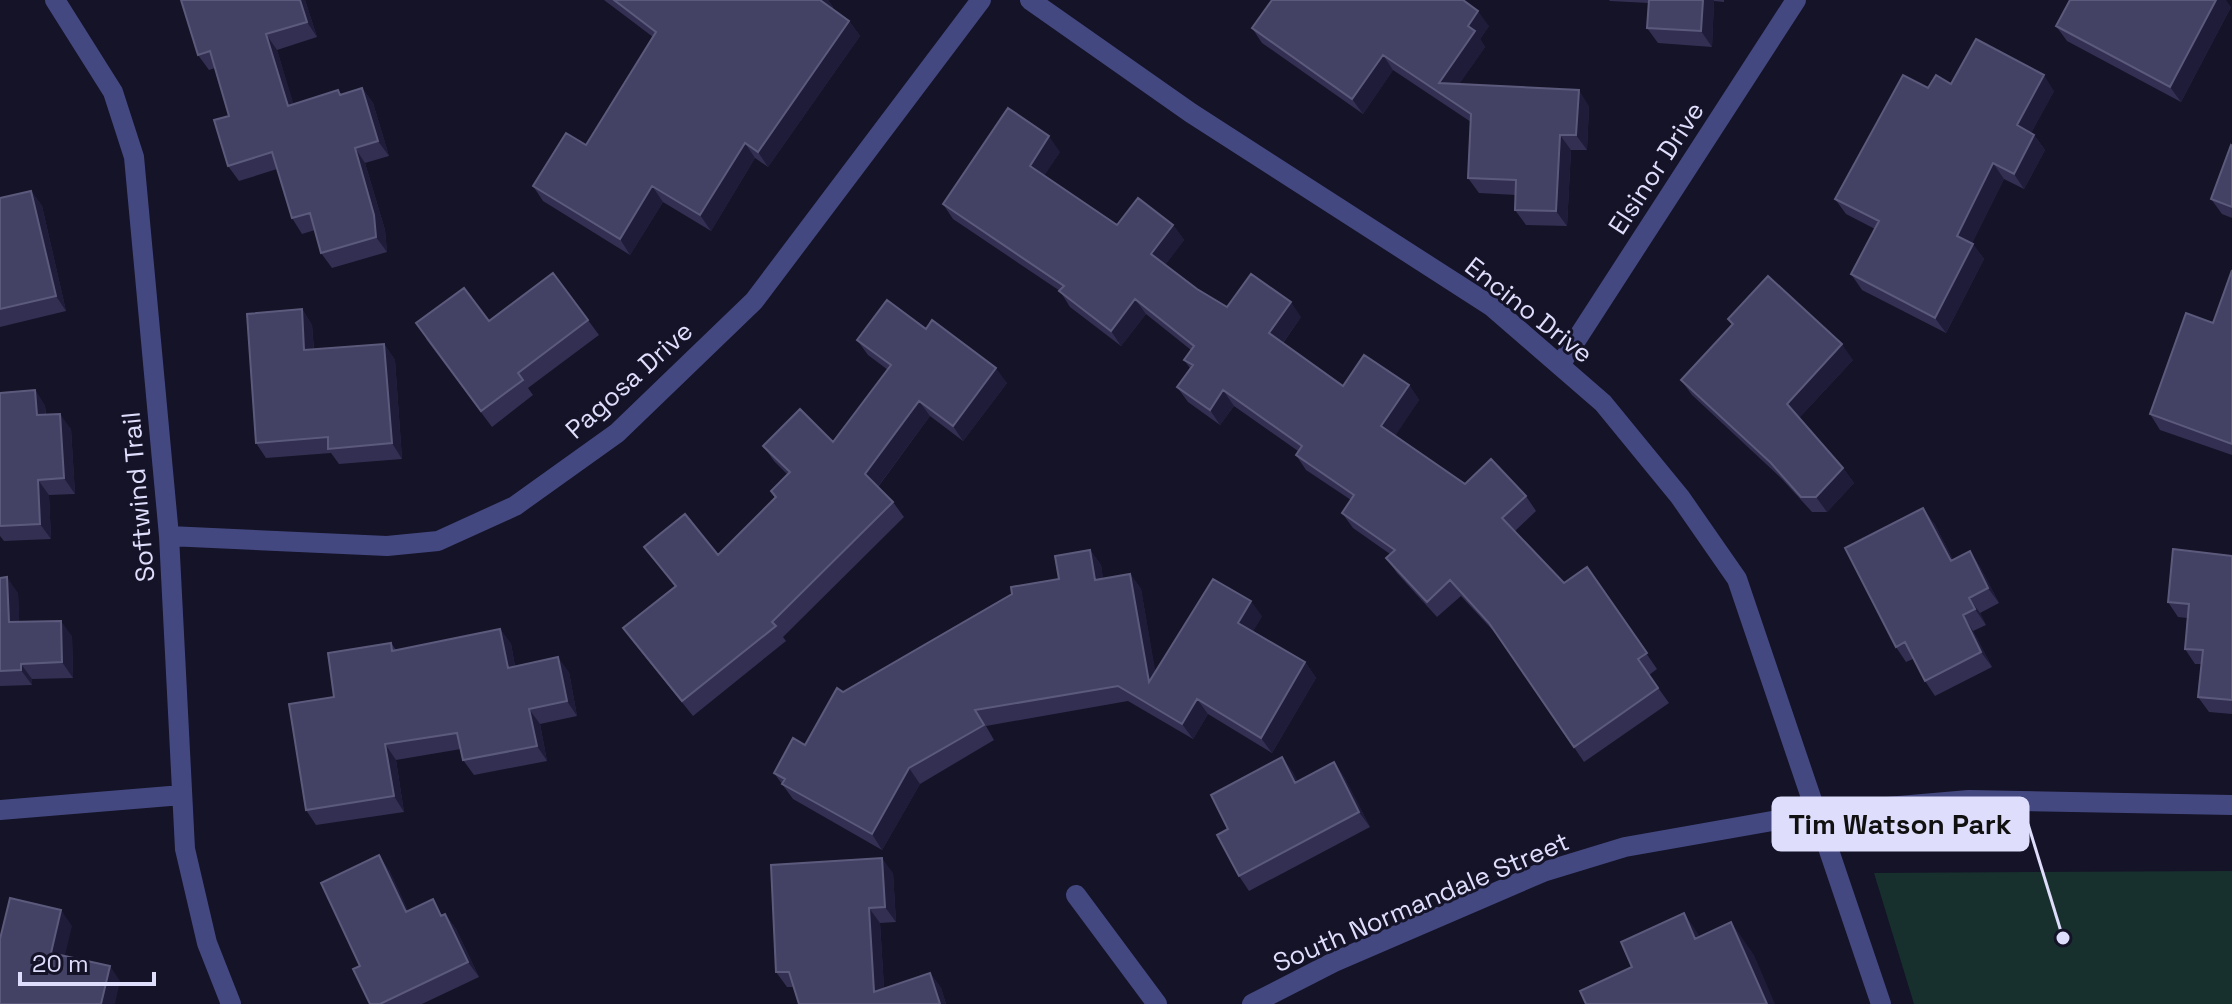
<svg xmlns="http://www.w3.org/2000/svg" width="2232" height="1004" viewBox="0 0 2232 1004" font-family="'Space Grotesk',sans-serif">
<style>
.green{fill:#17302d}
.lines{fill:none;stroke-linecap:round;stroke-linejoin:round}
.minor{stroke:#444880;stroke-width:20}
.wall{fill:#322f52}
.shaded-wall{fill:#1f1c39}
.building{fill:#444264;stroke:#5c5a7c;stroke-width:2}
.labels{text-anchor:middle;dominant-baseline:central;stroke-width:6;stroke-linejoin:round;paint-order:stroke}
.street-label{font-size:26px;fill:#deddfb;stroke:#151327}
.leader{fill:none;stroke:#deddfb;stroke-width:3}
.callout-dot{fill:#deddfb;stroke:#151327;stroke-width:3}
.callout{fill:#deddfb;stroke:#deddfb;stroke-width:3}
.callout-label{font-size:28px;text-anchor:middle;font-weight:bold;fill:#111}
</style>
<rect width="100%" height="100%" fill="#151327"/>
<path class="green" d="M 2232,871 L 2232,1004 L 1914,1004 L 1874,873 Z"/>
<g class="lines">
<path class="minor" d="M 55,0 L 113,92 L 134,157 L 169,536 L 185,849 L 207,943 L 231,1004
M 1030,0 L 1191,113 L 1491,306 L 1603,403 L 1680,497 L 1737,579 L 1881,1004
M 1560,365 L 1796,0
M 169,536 L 387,546 L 438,541 L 515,506 L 617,433 L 754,301 L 981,0
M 0,810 L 182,795
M 1076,895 L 1157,1004
M 1252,1004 L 1334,962 L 1543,872 L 1625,847 L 1817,813 L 1969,800 L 2232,805"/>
</g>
<path class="wall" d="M 305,0 L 317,37 L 277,50 L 293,104 L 338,90 L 341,94 L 362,88 L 373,103 L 389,156 L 365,163 L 385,230 L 387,252 L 332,268 L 321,253 L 315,230 L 302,234 L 292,218 L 277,169 L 239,181 L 228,166 L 229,116 L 215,68 L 209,70 L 198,55 Z
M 604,0 L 828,0 L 833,7 L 832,9 L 849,21 L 860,36 L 768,167 L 755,158 L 711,231 L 663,202 L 630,255 L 543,201 L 533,186 L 586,145 L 653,37 Z
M 1609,0 L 1724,0 L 1724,2 L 1714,1 L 1712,47 L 1658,43 L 1647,28 L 1649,3 L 1610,1 Z
M 2231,7 L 2181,102 L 2067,41 L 2056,26 Z
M 1489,26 L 1480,39 L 1485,47 L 1459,84 L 1589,106 L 1587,150 L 1571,150 L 1567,226 L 1526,225 L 1515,210 L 1516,195 L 1479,193 L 1468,178 L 1471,122 L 1393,70 L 1363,114 L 1262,43 L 1252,28 Z
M 1951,84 L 2054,91 L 2031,133 L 2034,135 L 2045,150 L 2024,189 L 2004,179 L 1972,243 L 1984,259 L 1946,333 L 1862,290 L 1851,274 L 1875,229 L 1846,214 L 1835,199 L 1928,88 Z
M 2232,146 L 2232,218 L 2222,214 L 2211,199 Z
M 1060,152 L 1044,175 L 1117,225 L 1173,225 L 1184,240 L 1165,265 L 1197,289 L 1227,307 L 1301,317 L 1283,343 L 1343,386 L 1409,385 L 1419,400 L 1395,435 L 1465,484 L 1526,496 L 1536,511 L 1515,531 L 1564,583 L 1587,567 L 1657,669 L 1649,675 L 1669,703 L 1584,762 L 1499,637 L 1461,596 L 1437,617 L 1397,573 L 1386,558 L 1390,554 L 1353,528 L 1342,513 L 1351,500 L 1306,470 L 1296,455 L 1298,451 L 1234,406 L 1220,425 L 1188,402 L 1177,387 L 1190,368 L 1184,360 L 1191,350 L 1146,314 L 1121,346 L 1070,307 L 1060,291 L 953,219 L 943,204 Z
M 31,191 L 42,206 L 66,311 L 0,327 L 0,198 Z
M 2232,270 L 2232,455 L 2160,430 L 2150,414 L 2213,323 Z
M 302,309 L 312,325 L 314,349 L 384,344 L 395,360 L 402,459 L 339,464 L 331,453 L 266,458 L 256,443 Z
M 1728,319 L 1853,360 L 1799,418 L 1843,468 L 1854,483 L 1827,512 L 1812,512 L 1781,478 L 1692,395 L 1681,380 L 1732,325 Z
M 588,320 L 599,335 L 528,388 L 533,395 L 492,427 L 426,339 L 489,321 Z
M 926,329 L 1007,383 L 963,441 L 930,416 L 878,487 L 893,502 L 904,517 L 783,637 L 786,641 L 693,716 L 634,643 L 623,628 L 675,587 L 644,547 L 718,555 L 775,498 L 771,491 L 787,474 L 774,461 L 763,446 L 833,442 L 888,370 L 868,355 L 857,340 Z
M 35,390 L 45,406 L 46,414 L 71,429 L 75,494 L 49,495 L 51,539 L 4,541 L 0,536 L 0,393 Z
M 1934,523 L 1953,560 L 1970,551 L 1980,567 L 1999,603 L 1980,613 L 1986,625 L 1973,631 L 1992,667 L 1935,696 L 1925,681 L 1913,659 L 1906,662 L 1896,647 Z
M 1090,550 L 1101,565 L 1103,579 L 1130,574 L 1141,589 L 1155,672 L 1262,616 L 1253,631 L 1305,662 L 1316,678 L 1272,753 L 1208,714 L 1193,739 L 1128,701 L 986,726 L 994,740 L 920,784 L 882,850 L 793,799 L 774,773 L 805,745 L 843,692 L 1059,579 Z
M 2232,556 L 2232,714 L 2209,712 L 2198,697 L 2202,664 L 2195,664 L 2185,649 L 2187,618 L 2178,617 L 2168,602 Z
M 0,578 L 18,593 L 19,622 L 72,636 L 73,678 L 32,679 L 32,685 L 0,686 Z
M 500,629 L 511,644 L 515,666 L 569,672 L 577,716 L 540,724 L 547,761 L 474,775 L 463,760 L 461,749 L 396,760 L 404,812 L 316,825 L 306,810 L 334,697 L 391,643 L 396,650 Z
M 1282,757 L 1298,782 L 1334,762 L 1344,777 L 1370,827 L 1249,891 L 1239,876 L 1228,829 Z
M 389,870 L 408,911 L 444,915 L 445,914 L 456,929 L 479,977 L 422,1004 L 370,1004 Z
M 893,873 L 896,922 L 880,923 L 884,988 L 930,973 L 941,988 L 946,1004 L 799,1004 L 794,987 L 787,987 L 776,972 Z"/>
<path class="shaded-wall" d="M 300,0 L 305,0 L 317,37 L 307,22 Z
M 819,0 L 828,0 L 833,7 L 829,14 Z
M 1703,0 L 1714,0 L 1714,1 L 1712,47 L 1701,31 Z
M 2216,0 L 2226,0 L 2231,7 L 2181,102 L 2170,87 Z
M 1478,11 L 1489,26 L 1480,39 L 1485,47 L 1449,99 L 1439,83 L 1468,26 Z
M 849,21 L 860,36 L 768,167 L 758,152 Z
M 266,34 L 277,50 L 299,121 L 288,106 Z
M 1383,55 L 1393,70 L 1363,114 L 1352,99 Z
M 2044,75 L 2054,91 L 2027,141 L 2017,125 Z
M 362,88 L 373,103 L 389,156 L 378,141 Z
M 1579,90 L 1589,106 L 1587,150 L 1576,135 Z
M 1560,135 L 1571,150 L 1567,226 L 1556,211 Z
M 2034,135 L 2045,150 L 2024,189 L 2014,174 Z
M 1049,136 L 1060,152 L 1041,181 L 1030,166 Z
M 745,143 L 755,158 L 711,231 L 700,215 Z
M 355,148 L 365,163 L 385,230 L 387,252 L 376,237 Z
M 1993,163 L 2004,179 L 1968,251 L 1957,236 Z
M 652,186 L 663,202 L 630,255 L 620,239 Z
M 31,191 L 42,206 L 66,311 L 56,296 Z
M 1173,225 L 1184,240 L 1162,269 L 1151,254 Z
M 1973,244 L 1984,259 L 1946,333 L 1935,318 Z
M 1135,299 L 1146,314 L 1121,346 L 1111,331 Z
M 1291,302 L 1301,317 L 1279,348 L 1269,333 Z
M 302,309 L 312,325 L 315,365 L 304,350 Z
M 384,344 L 395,360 L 402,459 L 392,443 Z
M 1842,344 L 1853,360 L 1798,419 L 1787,404 Z
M 996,368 L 1007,383 L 963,441 L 953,426 Z
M 1409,385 L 1419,400 L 1392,441 L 1381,426 Z
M 35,390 L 45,406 L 47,430 L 37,415 Z
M 1223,390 L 1234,406 L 1220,425 L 1210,410 Z
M 919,401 L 930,416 L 876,489 L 865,474 Z
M 60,414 L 71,429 L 75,494 L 64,478 Z
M 1843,468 L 1854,483 L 1827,512 L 1816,497 Z
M 38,480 L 49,495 L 51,539 L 40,524 Z
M 1923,508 L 1934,523 L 1961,576 L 1951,561 Z
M 1090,550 L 1101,565 L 1106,596 L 1095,580 Z
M 1970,551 L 1980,567 L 1999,603 L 1988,588 Z
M 1130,574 L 1141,589 L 1160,697 L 1149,682 Z
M 7,577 L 18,593 L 20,637 L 9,622 Z
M 1969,598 L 1980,613 L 1986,625 L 1975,609 Z
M 1251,601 L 1262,616 L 1249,638 L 1238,623 Z
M 1963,615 L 1973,631 L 1992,667 L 1981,652 Z
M 61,621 L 72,636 L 73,678 L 62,662 Z
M 500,629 L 511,644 L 518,683 L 508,668 Z
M 558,657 L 569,672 L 577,716 L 567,701 Z
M 1305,662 L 1316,678 L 1272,753 L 1261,738 Z
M 21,664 L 32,679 L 32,685 L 21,670 Z
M 1197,699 L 1208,714 L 1193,739 L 1182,724 Z
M 529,709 L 540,724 L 547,761 L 537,746 Z
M 385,744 L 396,760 L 404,812 L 394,796 Z
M 1282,757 L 1293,772 L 1306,798 L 1295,783 Z
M 1334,762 L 1344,777 L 1370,827 L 1359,812 Z
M 909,768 L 920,784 L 882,850 L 872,834 Z
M 379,855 L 389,870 L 416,927 L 406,912 Z
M 882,858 L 893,873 L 896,922 L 885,907 Z
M 869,908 L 880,923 L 885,1004 L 874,992 Z
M 61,910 L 72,926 L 62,968 L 51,953 Z
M 1684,913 L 1706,946 L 1695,939 Z
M 445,914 L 456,929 L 479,977 L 468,962 Z
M 1731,922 L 1754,955 L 1775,1004 L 1767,1004 Z
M 110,966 L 120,981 L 115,1004 L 101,1004 Z
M 930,973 L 941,988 L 946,1004 L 940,1004 Z"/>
<path class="building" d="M 181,0 L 300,0 L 307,22 L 266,34 L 288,106 L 338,90 L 340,95 L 362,88 L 378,141 L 355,148 L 374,215 L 376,237 L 321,253 L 310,213 L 292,218 L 272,152 L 228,166 L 214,120 L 229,116 L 210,51 L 198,55 Z
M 614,0 L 820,0 L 849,21 L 758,152 L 745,143 L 700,215 L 652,186 L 620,239 L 533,186 L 566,133 L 586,145 L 656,32 Z
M 1272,0 L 1463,0 L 1478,11 L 1468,26 L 1475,31 L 1439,83 L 1579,90 L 1576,135 L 1560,135 L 1556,211 L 1515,210 L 1516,180 L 1468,178 L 1471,114 L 1383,55 L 1352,99 L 1252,28 Z
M 1649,0 L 1703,0 L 1701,31 L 1647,28 Z
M 2070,0 L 2216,0 L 2170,87 L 2056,26 Z
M 1976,39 L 2044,75 L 2017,125 L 2034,135 L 2014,174 L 1993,163 L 1957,236 L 1973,244 L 1935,318 L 1851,274 L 1879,221 L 1835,199 L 1903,75 L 1928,88 L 1936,75 L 1951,84 Z
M 1008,108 L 1049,136 L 1030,166 L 1117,225 L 1138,198 L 1173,225 L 1151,254 L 1197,289 L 1227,307 L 1251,274 L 1291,302 L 1269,333 L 1343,386 L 1364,355 L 1409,385 L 1381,426 L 1465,484 L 1491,459 L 1526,496 L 1502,518 L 1564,583 L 1587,567 L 1647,653 L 1638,659 L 1658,688 L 1574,747 L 1489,623 L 1450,580 L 1427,602 L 1386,558 L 1395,550 L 1342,513 L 1354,495 L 1296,455 L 1302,446 L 1223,390 L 1210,410 L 1177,387 L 1193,365 L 1184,360 L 1194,346 L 1135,299 L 1111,331 L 1059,291 L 1064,286 L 943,204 Z
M 2231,145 L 2232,146 L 2232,207 L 2211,199 Z
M 31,191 L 56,296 L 0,309 L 0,198 Z
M 2232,270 L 2232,444 L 2150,414 L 2186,313 L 2213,323 Z
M 553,273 L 588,320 L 518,373 L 523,380 L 481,411 L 416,323 L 464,288 L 489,321 Z
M 1768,276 L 1842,344 L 1787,404 L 1843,468 L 1816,497 L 1801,497 L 1771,463 L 1681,380 L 1733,324 L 1728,319 Z
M 887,300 L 926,329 L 932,320 L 996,368 L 953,426 L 919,401 L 865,474 L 893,502 L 772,622 L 776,626 L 682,701 L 623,628 L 676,586 L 644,547 L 685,514 L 718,555 L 776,497 L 771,491 L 790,472 L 763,446 L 800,409 L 833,442 L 891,365 L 857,340 Z
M 302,309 L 304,350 L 384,344 L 392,443 L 328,449 L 328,437 L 256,443 L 247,314 Z
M 35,390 L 37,415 L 60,414 L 64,478 L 38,480 L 40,524 L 0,526 L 0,393 Z
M 1923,508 L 1951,561 L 1970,551 L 1988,588 L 1969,598 L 1975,609 L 1963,615 L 1981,652 L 1925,681 L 1905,642 L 1896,647 L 1845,548 Z
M 2173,549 L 2232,556 L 2232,700 L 2198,697 L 2203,650 L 2185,649 L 2189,604 L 2168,602 Z
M 1090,550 L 1095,580 L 1130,574 L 1149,682 L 1213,579 L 1251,601 L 1238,623 L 1305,662 L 1261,738 L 1197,699 L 1182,724 L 1118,686 L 975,710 L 984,725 L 909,768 L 872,834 L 782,784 L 785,779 L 774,773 L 793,738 L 805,745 L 837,688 L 843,692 L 1012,594 L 1011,587 L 1059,579 L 1055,556 Z
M 7,577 L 9,622 L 61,621 L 62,662 L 21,664 L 21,670 L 0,671 L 0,578 Z
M 500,629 L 508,668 L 558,657 L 567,701 L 529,709 L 537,746 L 463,760 L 457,733 L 385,744 L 394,796 L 306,810 L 289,704 L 334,697 L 328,653 L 391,643 L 392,651 Z
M 1282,757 L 1295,783 L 1334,762 L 1359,812 L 1239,876 L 1217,835 L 1228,829 L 1211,795 Z
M 379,855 L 406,912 L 433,899 L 441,916 L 445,914 L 468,962 L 380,1004 L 370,1004 L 353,969 L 360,966 L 321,883 Z
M 882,858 L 885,907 L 869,908 L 874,992 L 930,973 L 940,1004 L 799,1004 L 789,972 L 776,972 L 771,865 Z
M 10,898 L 61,910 L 51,953 L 110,966 L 101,1004 L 0,1004 L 0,939 Z
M 1684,913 L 1695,939 L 1731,922 L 1767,1004 L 1586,1004 L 1580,991 L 1632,967 L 1621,942 Z"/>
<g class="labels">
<g class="street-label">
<text transform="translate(1656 168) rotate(-57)">Elsinor Drive</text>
<text transform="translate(1529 310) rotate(38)">Encino Drive</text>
<text transform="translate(629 380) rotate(-42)">Pagosa Drive</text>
<text transform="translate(138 497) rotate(-95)">Softwind Trail</text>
<text transform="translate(1421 902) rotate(-23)">South Normandale Street</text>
</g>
</g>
<path class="leader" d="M2063 938L2028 824"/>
<circle class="callout-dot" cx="2063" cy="938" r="8"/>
<rect class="callout" x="1773" y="798" width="255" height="52" rx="8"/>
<g class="callout-label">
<text x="1900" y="834">Tim Watson Park</text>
</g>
<path d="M20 972v12h134v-12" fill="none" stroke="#deddfb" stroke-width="4"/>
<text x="32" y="972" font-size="24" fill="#deddfb" stroke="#151327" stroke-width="6" paint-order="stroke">20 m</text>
</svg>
